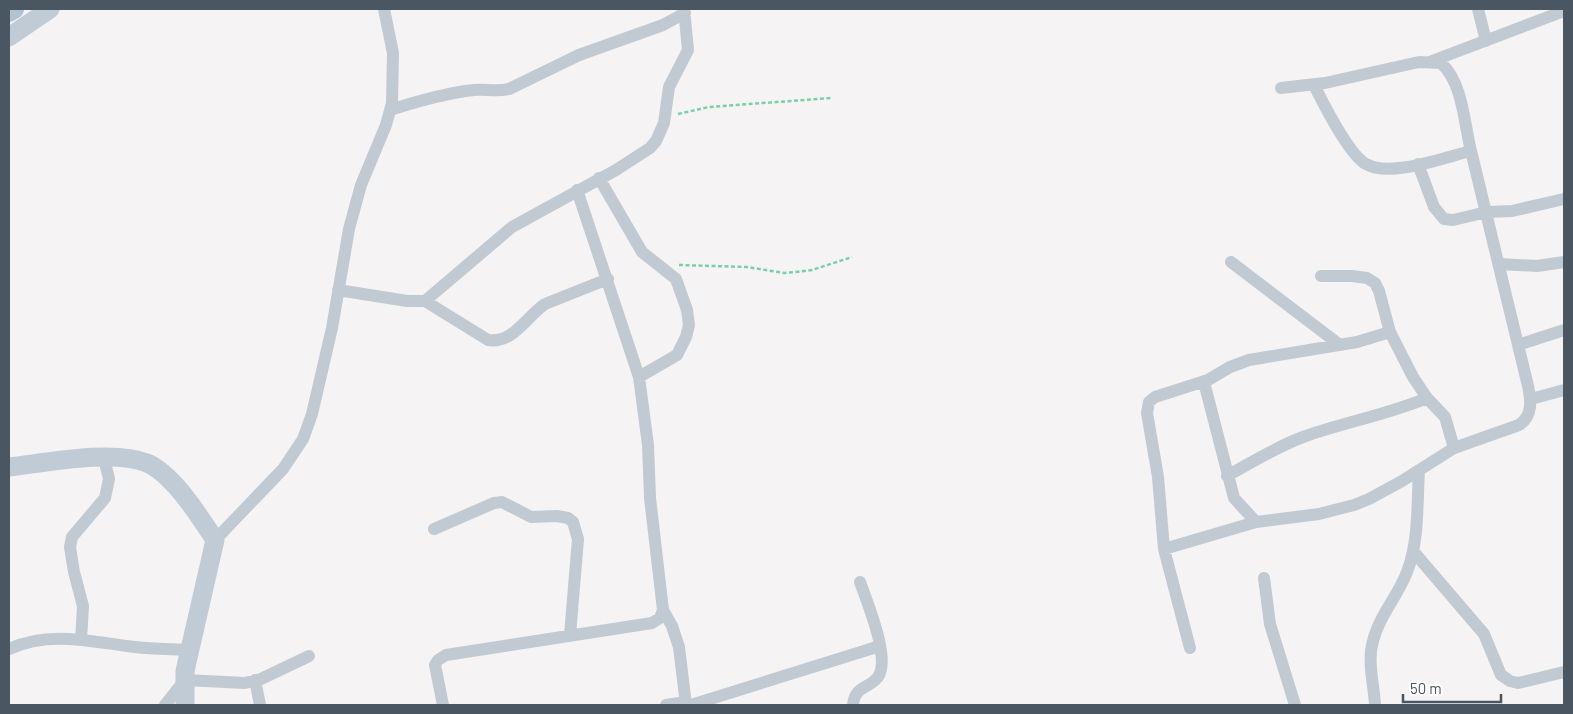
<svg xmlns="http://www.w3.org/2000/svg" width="1573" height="714" viewBox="0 0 1573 714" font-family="Barlow,sans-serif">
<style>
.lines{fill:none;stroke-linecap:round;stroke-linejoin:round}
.path{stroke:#7ad0a6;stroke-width:2.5;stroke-dasharray:4 2.5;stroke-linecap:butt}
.street{stroke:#c1cad2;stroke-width:12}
.secondary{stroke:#c1cbd6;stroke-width:19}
.primary{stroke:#b3c2d1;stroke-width:20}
</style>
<rect width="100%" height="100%" fill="#f5f3f3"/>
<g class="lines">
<path class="path" d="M 678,114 L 709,107 L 831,98
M 679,265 L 747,267 L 784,273 L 796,272 L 812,270 L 852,257"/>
<path class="street" d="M 1478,9 L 1486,41
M 1432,61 L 1564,11
M 1314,85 C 1323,103 1349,155 1366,164 C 1390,178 1445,157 1471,151
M 390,110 C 418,101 446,93 474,90 C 487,89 497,92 509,89 L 579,55 L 663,25 L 685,13
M 1418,164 L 1434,207 L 1444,219 L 1453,220 L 1487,212 L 1512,211 L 1564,199
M 599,178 L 642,252 L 676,279 L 687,310 L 689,325 L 686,337 L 677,355 L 639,377
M 1231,262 L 1340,345
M 1499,264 L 1537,266 L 1564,262
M 1321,276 L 1352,276 L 1367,278 L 1375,283 L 1379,291 L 1390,332 L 1413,377 L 1427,398 L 1445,417 L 1454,448
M 338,290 L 407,301 L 425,301 L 512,227 L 616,170 L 650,148 L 656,141 L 664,123 L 669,87 L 688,50 L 684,9
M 425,301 L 488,340 C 513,344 527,316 545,304 L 608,279
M 1518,345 L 1564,330
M 1204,382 L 1234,498 L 1256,522
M 1531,399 L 1564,390
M 1227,476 C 1252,462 1276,447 1303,437 C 1344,422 1387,415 1427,398
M 434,529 L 494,503 L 502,502 L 531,517 L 557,516 L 568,518 L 573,522 L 578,539 L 570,635
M 215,540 L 283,469 L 303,439 L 312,414 L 332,328 L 349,229 L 361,185 L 386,125 L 392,103 L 393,53 L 384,9
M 1164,549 L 1256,522 L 1319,514 L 1354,505 L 1369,499 L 1402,481 L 1454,448 L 1519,425 C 1533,416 1531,400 1528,386 C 1510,309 1491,232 1472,155 C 1464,126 1464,84 1441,63 L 1419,62 L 1325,83 L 1281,88
M 1413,551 L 1484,634 L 1501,675 L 1510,681 L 1518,683 L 1564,672
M 1264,578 L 1270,624 L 1295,705
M 663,610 L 672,626 L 679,647 L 686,705
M 81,640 L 83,606 L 74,572 L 70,547 L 72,537 L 105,498 L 109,479 L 104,458
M 1190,648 L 1164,549 L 1158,477 L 1147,413 L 1149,402 L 1155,397 L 1208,380 L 1230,367 L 1249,360 L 1357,342 L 1390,332
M 9,649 C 49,630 93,642 135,647 C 153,649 171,649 189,650
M 255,680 L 260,705
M 165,705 L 185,680 L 245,683 L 261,679 L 309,656
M 443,705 L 435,665 L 438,660 L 446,655 L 652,623 L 660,618 L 663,610 L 650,498 L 648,445 L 639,377 L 577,190
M 666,705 L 685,702
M 691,705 L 880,646
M 853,705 C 855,685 869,689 878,677 C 891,659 867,602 860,582
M 1375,705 C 1374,685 1367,661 1373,641 C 1379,616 1398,596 1407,572 C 1419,542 1417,503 1419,470"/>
<path class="secondary" d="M 9,37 L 50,9
M 9,467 C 45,463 113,449 147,463 C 174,475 199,516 215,540 L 185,671 L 185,705"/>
<path class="primary" d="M 9,12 L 14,9"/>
</g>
<rect width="1573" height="714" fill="none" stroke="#4a5661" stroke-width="20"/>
<path d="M1403 694v8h98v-8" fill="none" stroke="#4a5661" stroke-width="2.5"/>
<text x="1410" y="694" font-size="15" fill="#4a5661" stroke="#ffffff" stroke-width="4" paint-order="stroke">50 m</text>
</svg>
